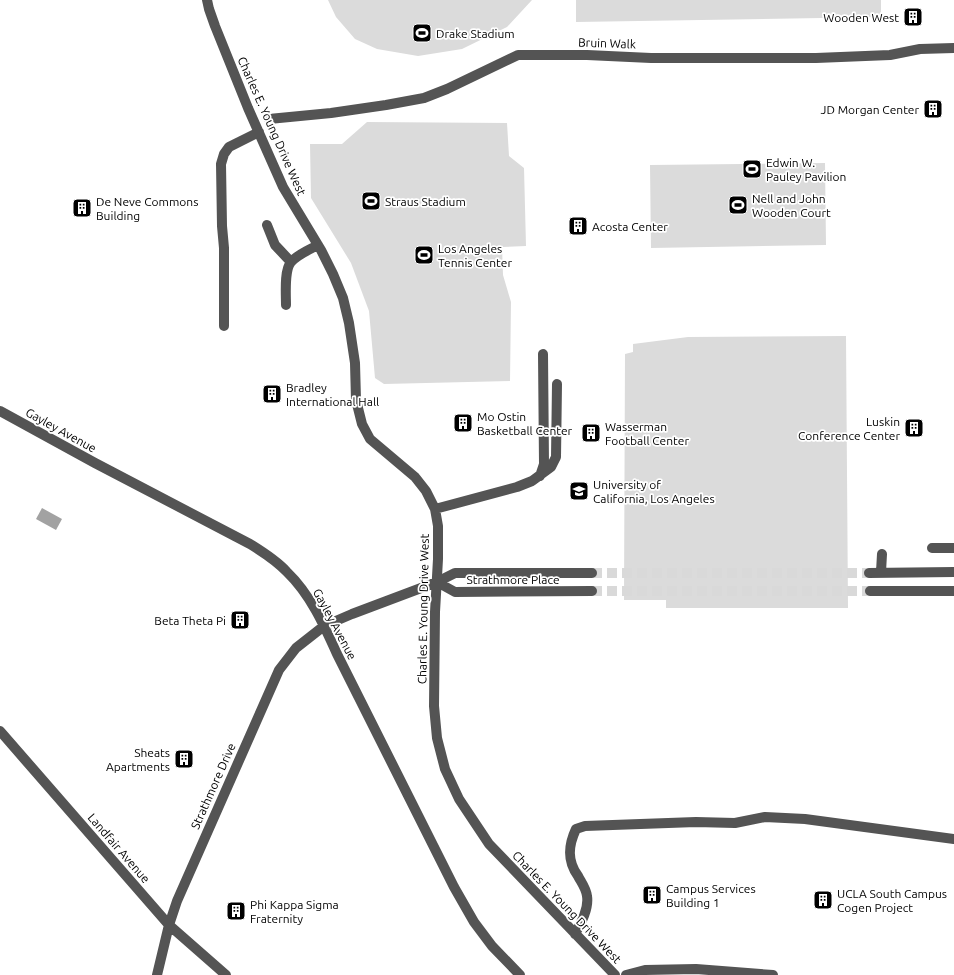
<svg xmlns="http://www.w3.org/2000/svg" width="954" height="975" viewBox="0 0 954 975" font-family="Ubuntu,sans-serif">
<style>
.green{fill:#dbdbdb}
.water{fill:#a2a2a2}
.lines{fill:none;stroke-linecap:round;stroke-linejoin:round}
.minor-tunnel{stroke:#d9d9d9;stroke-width:10;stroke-dasharray:10 5;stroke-linecap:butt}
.minor{stroke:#545454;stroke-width:10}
.labels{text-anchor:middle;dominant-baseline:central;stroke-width:3.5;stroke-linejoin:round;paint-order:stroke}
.poi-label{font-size:12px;fill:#000;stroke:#fff;text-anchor:start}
.street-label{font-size:12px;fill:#000;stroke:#fff}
</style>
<rect width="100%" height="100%" fill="#fff"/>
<path class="green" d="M 328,0 L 532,0 L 507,27 L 462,49 L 418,56 L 377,49 L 355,39 L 336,17 Z
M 576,0 L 881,0 L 881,17 L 576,22 Z
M 367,122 L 507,123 L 509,156 L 524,168 L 526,246 L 502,247 L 503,275 L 511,302 L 510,381 L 384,384 L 375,378 L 369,311 L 351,263 L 311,198 L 310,144 L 342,144 Z
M 825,163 L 826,245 L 651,248 L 650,165 Z
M 846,336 L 848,608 L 666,608 L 666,600 L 624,600 L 625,354 L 633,352 L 633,344 L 688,337 Z"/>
<path class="water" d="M 42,508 L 62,519 L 56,530 L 36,519 Z"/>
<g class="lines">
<path class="minor-tunnel" d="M 592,573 L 869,573
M 592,591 L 870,591"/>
<path class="minor" d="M 207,0 L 209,9 L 215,26 L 248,108 L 283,187 L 321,250 L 333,274 L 343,298 L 349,323 L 355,363 L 356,400 L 362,424 L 370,439 L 415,477 L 426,491 L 435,509 L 438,526 L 438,559 L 435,612 L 434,706 L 437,738 L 445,769 L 459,799 L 489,844 L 615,975
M 269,119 L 331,113 L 386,105 L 424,98 L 447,89 L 518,55 L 587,55 L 651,58 L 816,58 L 890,55 L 920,49 L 954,48
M 267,225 L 275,245 L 291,262
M 286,305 C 286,294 284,270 291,262 C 298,254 309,250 318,245
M 224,326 L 224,248 L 222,226 L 221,164 L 224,154 L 229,147 L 259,132
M 0,411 L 95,463 L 250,544 C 263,552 277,561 287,572 C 310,594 324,625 337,654 L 454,887 L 474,922 L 492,946 L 520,975
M 540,476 L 544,464 L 543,354
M 435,509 L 517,487 L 532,481 L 551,467 L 556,457 L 557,384
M 932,548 L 954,548
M 881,572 L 882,554
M 869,573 L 954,572
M 437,582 L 455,592 L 592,591
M 870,591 L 954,591
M 0,731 L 169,925 L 226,975
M 575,934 C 581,923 589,909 587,896 C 586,888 581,882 578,876 C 567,861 568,846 576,829 L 585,826 L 696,822 L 735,823 L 765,817 L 805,819 L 954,839
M 157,975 L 169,925 L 177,901 L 279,670 L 296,648 L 324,626 L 352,614 L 437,582 L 455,573 L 592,573
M 626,975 L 645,970 L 696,969 L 773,975"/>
</g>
<defs>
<symbol id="building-square" viewBox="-11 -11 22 22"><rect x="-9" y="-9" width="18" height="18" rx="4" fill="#000" stroke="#fff"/><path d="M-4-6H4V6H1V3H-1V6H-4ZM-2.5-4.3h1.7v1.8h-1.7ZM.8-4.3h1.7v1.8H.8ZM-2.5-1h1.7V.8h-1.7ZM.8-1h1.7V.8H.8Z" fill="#fff"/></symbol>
<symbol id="stadium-square" viewBox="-11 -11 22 22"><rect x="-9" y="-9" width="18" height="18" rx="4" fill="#000" stroke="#fff"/><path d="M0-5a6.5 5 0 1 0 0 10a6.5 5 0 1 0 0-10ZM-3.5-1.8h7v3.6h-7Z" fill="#fff"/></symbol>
<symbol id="university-square" viewBox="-11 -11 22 22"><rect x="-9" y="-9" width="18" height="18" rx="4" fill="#000" stroke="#fff"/><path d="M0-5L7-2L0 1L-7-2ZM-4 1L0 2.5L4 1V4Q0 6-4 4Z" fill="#fff"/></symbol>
</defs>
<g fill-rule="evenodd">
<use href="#building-square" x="902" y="6" width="22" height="22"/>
<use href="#stadium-square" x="411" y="22" width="22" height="22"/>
<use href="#building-square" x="922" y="98" width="22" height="22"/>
<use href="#stadium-square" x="741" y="158" width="22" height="22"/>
<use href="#stadium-square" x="360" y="190" width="22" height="22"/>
<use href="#stadium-square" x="727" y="194" width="22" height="22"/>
<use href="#building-square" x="71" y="197" width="22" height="22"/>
<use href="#building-square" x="567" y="215" width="22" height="22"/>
<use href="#stadium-square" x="413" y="244" width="22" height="22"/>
<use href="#building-square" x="261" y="383" width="22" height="22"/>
<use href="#building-square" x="452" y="412" width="22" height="22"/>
<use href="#building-square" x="903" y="417" width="22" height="22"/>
<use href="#building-square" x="580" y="422" width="22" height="22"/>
<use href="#university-square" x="568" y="480" width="22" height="22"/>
<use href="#building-square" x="229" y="609" width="22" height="22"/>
<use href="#building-square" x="173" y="748" width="22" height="22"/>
<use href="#building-square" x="641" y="884" width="22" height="22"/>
<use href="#building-square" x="812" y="889" width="22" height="22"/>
<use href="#building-square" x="225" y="900" width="22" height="22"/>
</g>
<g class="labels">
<g class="poi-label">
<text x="899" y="17" text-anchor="end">Wooden West</text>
<text x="436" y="33">Drake Stadium</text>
<text x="919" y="109" text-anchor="end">JD Morgan Center</text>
<text x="766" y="162">Edwin W.<tspan x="766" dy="14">Pauley Pavilion</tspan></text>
<text x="752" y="198">Nell and John<tspan x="752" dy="14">Wooden Court</tspan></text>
<text x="96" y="201">De Neve Commons<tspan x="96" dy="14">Building</tspan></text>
<text x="385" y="201">Straus Stadium</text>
<text x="592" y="226">Acosta Center</text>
<text x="438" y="248">Los Angeles<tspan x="438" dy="14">Tennis Center</tspan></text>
<text x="286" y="387">Bradley<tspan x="286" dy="14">International Hall</tspan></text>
<text x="477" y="416">Mo Ostin<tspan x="477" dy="14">Basketball Center</tspan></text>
<text x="900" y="421" text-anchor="end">Luskin<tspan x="900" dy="14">Conference Center</tspan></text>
<text x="605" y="426">Wasserman<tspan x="605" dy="14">Football Center</tspan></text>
<text x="593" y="484">University of<tspan x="593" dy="14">California, Los Angeles</tspan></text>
<text x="226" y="620" text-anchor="end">Beta Theta Pi</text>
<text x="170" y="752" text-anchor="end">Sheats<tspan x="170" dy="14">Apartments</tspan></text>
<text x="666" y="888">Campus Services<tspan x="666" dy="14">Building 1</tspan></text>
<text x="837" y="893">UCLA South Campus<tspan x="837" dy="14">Cogen Project</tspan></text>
<text x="250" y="904">Phi Kappa Sigma<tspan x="250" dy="14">Fraternity</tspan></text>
</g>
<g class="street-label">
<text transform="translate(607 43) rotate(2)">Bruin Walk</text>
<text transform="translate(272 126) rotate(66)">Charles E. Young Drive West</text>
<text transform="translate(61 430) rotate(29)">Gayley Avenue</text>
<text x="513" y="579">Strathmore Place</text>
<text transform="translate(423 609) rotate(-89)">Charles E. Young Drive West</text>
<text transform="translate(335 624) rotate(62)">Gayley Avenue</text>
<text transform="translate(213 786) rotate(-66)">Strathmore Drive</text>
<text transform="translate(119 848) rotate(49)">Landfair Avenue</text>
<text transform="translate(567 907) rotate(46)">Charles E. Young Drive West</text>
</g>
</g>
</svg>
